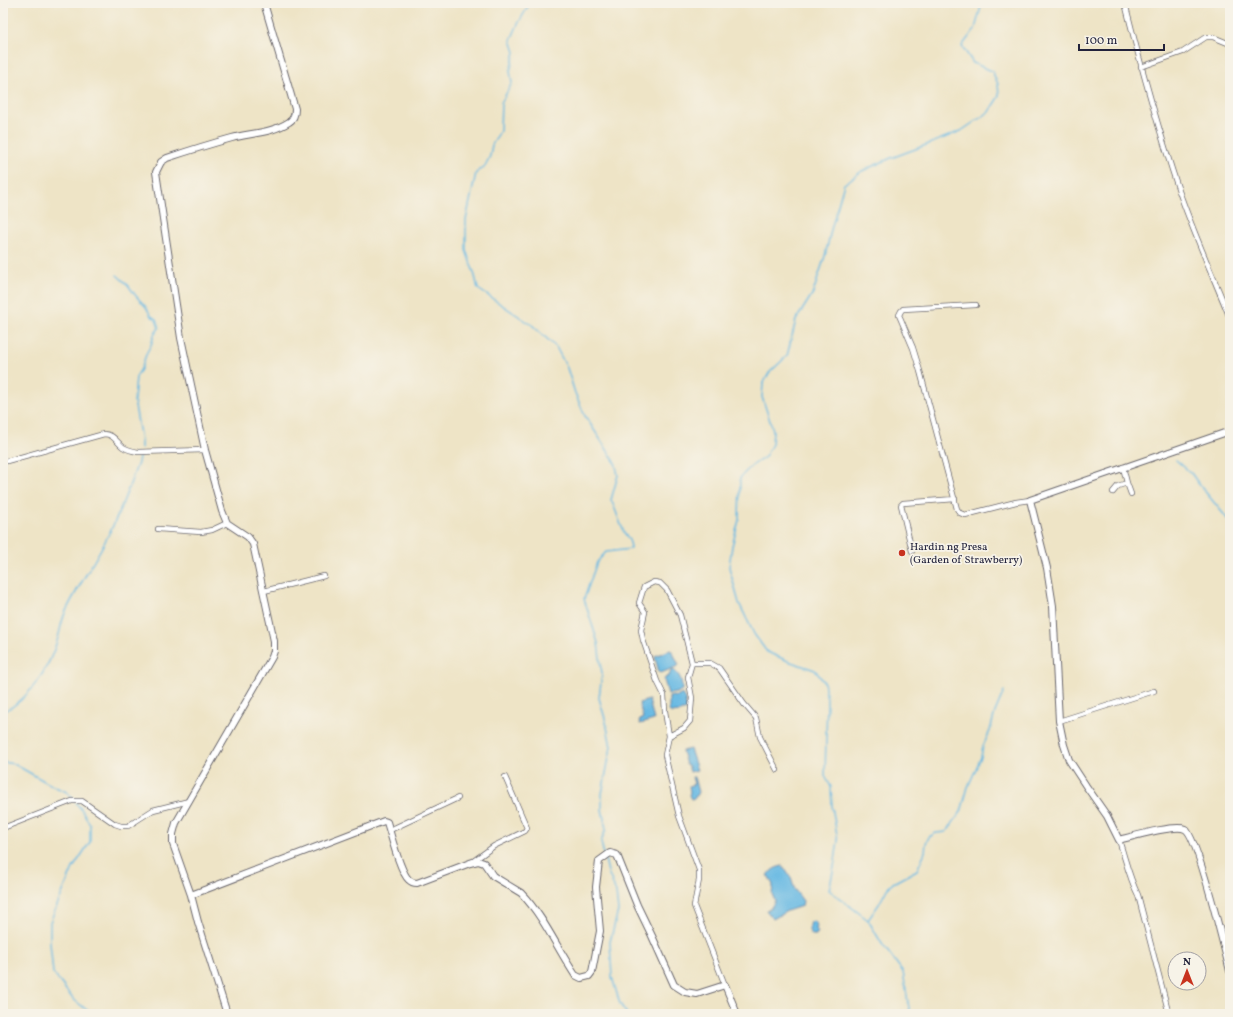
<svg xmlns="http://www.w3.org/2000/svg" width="1233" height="1017" viewBox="0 0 1233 1017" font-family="Vollkorn,serif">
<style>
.water{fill:#68b9e3;stroke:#456e8f}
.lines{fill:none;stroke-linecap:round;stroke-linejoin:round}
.stream{stroke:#68b9e3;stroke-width:1.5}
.street-casing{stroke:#69666c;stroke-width:6}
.secondary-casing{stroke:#69666c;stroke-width:8}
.street{stroke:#fff;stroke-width:4.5}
.secondary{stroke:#fff;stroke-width:6}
.poi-dot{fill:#c8321e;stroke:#f7f3e8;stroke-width:1.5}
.labels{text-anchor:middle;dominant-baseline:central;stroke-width:3.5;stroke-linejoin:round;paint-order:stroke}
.poi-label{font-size:11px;fill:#22223b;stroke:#f7f3e8;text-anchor:start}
</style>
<rect width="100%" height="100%" fill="#f7f3e8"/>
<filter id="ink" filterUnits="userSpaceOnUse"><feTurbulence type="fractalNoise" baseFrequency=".025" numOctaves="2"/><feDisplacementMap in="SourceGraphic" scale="8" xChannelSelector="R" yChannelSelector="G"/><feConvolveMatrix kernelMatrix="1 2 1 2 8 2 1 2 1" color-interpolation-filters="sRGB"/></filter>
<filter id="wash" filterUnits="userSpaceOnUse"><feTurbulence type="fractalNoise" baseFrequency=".012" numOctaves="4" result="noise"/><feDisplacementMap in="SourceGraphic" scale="16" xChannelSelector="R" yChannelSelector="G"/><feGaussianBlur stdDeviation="0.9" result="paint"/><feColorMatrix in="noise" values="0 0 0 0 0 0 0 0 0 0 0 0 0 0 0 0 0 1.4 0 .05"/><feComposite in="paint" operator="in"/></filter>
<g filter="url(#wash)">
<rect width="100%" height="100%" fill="#eee4c6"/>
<path class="water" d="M 670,650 L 672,651 L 679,665 L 678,666 L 661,673 L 659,672 L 655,658 L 655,656 Z
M 674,670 C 681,677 682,680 682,690 L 677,693 L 668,694 L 664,680 L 665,678 L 669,676 L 671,671 Z
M 682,694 L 685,699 L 686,709 L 680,712 L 672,713 L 669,711 L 669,697 L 673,696 L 677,697 Z
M 649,700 L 654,720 L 640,724 L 639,720 L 643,718 L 639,703 Z
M 690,749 L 697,770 L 690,772 L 688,765 L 686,765 L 682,751 Z
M 692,777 L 694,777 L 698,792 L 695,798 L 691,799 L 689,795 L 690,792 L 689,786 L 694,784 Z
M 783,866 L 791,878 L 795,890 L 803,901 L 802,906 L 787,911 L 773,919 L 766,910 L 770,909 L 775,901 L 772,894 L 773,885 L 768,875 C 772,869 777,867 783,866 Z
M 814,921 L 817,926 L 816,930 L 818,932 L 816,935 L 812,935 C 808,931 808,927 810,922 Z"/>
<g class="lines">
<path class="stream" d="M 530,3 L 518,24 L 511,40 L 515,52 L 510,71 L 512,83 L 501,103 L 500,131 L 492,145 L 490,156 L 485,166 L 476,173 L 466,220 L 466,250 L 475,276 L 478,289 L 532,325 L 556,347 L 567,368 L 575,393 L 585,416 L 615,462 L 618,475 L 611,500 C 616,510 619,521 624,532 C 628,540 631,540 631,549 L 606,552 L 597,562 L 584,599 L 598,643 L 602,674 L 599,698 L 606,722 L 611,747 L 602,794 L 602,809 L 606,829 L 601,842 L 604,855
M 117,275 L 128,285 L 136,296 L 146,307 L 151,316 L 156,319 L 159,328 L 154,335 L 151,345 L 147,352 L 141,369 L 136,377 L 134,400 L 141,440 L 141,448
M 1176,460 L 1191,473 L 1198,483 L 1226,517 L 1230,523
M 3,712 C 29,700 49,668 57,641 C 61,630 61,619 67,609 C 80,583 97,558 110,532 C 121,510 129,486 138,463 L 139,456
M 3,762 L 14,764 L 53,786 L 67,792 L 74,800
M 76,803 L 82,810 L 90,825 L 90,842 L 73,868 L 50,922 L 50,943 L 53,973 L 73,999 L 92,1014
M 605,859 L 608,872 L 616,892 L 618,911 L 610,942 L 612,977 L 620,1004 L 627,1014
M 868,920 L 879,904 L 887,889 L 893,883 L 917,870 L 925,852 L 926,843 L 929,837 L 936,833 L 946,832 L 961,812 L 968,787 L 981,757 L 983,746 L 990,731 L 995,712 L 1004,691
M 910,1014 L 903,972 L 882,944 L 868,920 L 829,890 L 834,867 L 838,841 L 832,806 L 831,787 L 825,776 L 827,700 L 824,682 L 815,670 L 788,661 L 767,652 L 754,634 L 739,603 L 729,567 L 732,546 L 739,520 L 740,478 L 750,467 L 765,457 L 772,444 L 773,430 L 762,397 L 763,384 L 769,373 L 787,356 L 796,320 L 813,293 L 825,256 L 832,226 L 844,184 L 862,171 L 891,158 L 929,144 L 961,131 L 989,112 L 999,96 L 998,84 L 992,71 L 973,63 L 962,46 L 975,29 L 982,3"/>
</g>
</g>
<g filter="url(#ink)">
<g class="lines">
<defs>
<path id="street" d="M 1125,3 C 1141,67 1158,128 1179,191 C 1194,234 1213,276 1230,318
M 1141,67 L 1183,52 L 1206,37 L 1213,37 L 1230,44
M 976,305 L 903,309 L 901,311 L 899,315 L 913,348 L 920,371 L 957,509 L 960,513 L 965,515 L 1016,502 L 1030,500
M 3,462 L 104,434 C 113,434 116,441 123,447 C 128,450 132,451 138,452 L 205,450
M 1127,483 L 1131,494
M 1113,492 L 1118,486 L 1127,483 L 1123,467
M 158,529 L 201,532 L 212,530 L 227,523
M 912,551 L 901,505 L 903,503 L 955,499
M 264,591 L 324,576
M 692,663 L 710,663 L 719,668 L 744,704 L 756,718 L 760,737 L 777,770
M 1059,721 L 1154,691
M 669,736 L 665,711 L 664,695 L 657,681 L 643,640 L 641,630 L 645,612 L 639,603 L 644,587 L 654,582 L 660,583 L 667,590 L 680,615 L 692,663 L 688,677 L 692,698 L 690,721 L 684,728 L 669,736 L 665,755 L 679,816 L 699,870 L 699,880 L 694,906 L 725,985
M 3,828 L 72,801 L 82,801 L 115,824 L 121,826 L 128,826 L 153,810 L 189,801
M 390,830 L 458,798
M 1119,840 C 1125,858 1129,877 1138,895 L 1169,1014
M 472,862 L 494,846 L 525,831 L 527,828 L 505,777"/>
<path id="secondary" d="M 1230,431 L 1030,500 L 1047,568 L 1053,606 L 1059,721 L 1064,745 L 1069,760 L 1086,786 L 1107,816 L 1119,840 C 1131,837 1175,824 1185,829 C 1197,835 1225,951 1230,971
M 191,895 L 384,821 L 387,822 C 391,835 400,872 409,880 C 412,883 414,883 417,883 L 470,863 L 478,861 L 484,863 L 493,876 L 521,893 C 544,917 557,948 575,975 L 581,978 L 589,976 L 592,972 L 600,931 L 596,887 L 599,861 L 610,853 L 617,855 L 637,905 L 652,936 L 674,985 L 685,992 L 697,994 L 725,985 L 737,1014
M 227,1014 L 198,922 L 191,895 L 173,844 L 173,834 L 176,823 L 272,657 L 274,651 L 274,641 L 253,544 L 248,537 L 227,523 L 222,511 L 205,450 L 181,338 L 156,172 L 161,162 L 167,158 C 188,151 210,144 232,138 C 251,133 272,133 289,122 C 294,119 295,114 295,109 L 264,3"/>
</defs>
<use href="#street" class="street-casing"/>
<use href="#secondary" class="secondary-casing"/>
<use href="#street" class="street"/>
<use href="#secondary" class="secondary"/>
</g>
</g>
<circle class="poi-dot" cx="902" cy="553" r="4"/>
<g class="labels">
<g class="poi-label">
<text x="910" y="547">Hardin ng Presa<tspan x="910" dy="13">(Garden of Strawberry)</tspan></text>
</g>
</g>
<rect width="1233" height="1017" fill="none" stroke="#f7f3e8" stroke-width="16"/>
<g transform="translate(1187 971)"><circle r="19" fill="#f7f3e8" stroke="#a29fa3"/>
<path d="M0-3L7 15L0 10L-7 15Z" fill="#c8321e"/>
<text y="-6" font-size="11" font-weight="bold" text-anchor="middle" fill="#22223b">N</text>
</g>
<path d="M1079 44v6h85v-6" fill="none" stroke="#22223b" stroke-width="2"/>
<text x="1085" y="44" font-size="12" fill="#22223b" stroke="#f7f3e8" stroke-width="3" paint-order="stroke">100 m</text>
</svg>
